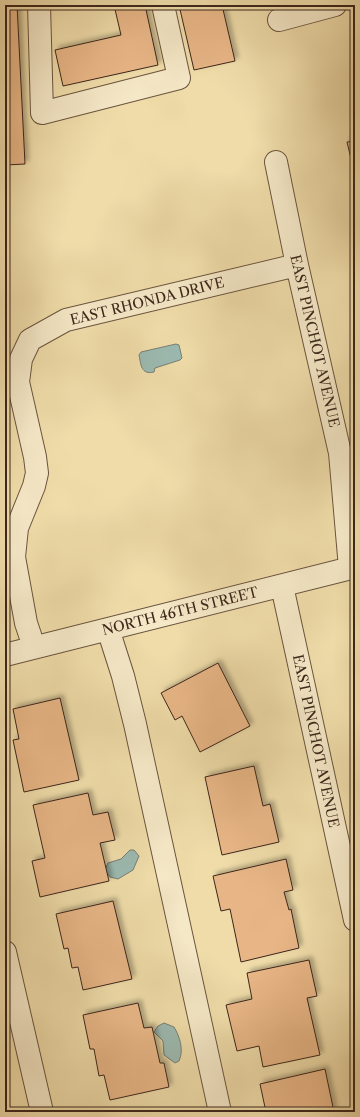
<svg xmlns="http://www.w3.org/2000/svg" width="360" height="1117" viewBox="0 0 360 1117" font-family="'Libre Caslon Text',serif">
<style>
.water{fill:#9cbab1;stroke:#767f75}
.building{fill:#e8b686;stroke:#3d261b;filter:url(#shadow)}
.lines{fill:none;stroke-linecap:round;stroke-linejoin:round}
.minor-casing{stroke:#6a543e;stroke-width:24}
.minor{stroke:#f5e8c7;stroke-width:22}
.labels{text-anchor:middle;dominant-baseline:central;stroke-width:3;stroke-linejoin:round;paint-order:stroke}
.street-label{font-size:14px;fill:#3d261b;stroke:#f5e8c7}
</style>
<defs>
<filter id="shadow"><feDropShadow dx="3.5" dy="-3.5" stdDeviation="2" flood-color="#0004"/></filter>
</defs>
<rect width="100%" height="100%" fill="#efdca9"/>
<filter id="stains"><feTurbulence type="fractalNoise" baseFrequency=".005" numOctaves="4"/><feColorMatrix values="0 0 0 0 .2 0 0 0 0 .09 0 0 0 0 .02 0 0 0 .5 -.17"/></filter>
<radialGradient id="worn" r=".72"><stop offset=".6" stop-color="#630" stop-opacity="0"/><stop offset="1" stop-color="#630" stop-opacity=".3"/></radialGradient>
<path class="water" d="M 176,344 L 179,345 L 182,358 L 180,360 L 155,368 L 154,372 C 141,375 141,365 139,355 L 141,352 Z
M 130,850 L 134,850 L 139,856 L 133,870 L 118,879 L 110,877 L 105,870 L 108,863 L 121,859 Z
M 164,1023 L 174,1027 C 180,1037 184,1050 179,1061 L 175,1063 L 164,1055 L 163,1041 L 154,1032 L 158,1026 Z"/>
<path class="building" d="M 5,5 L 17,5 L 25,164 L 5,165 Z
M 114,5 L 145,5 L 158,65 L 63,86 L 55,50 L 121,35 Z
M 179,5 L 222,5 L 235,61 L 194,70 Z
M 355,61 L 355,82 L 351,62 Z
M 355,141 L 355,170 L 354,171 L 347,142 Z
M 218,663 L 250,726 L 200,752 L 182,716 L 175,720 L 161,693 Z
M 60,698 L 79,780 L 24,792 L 13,740 L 19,739 L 13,709 Z
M 254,766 L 263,806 L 270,804 L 279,842 L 222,855 L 205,777 Z
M 88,793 L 93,815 L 108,812 L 115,840 L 100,843 L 109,881 L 40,897 L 32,861 L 45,858 L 33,805 Z
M 286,859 L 293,890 L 284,892 L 289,910 L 291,909 L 299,948 L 241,962 L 230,909 L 221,911 L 213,876 Z
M 113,901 L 132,979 L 83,990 L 78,967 L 72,968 L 68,948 L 64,949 L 56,914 Z
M 309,960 L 317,996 L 307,998 L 320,1055 L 263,1067 L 259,1046 L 237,1051 L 226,1005 L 252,999 L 247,973 Z
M 138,1003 L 144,1028 L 152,1027 L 160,1063 L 164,1063 L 169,1087 L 110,1100 L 104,1075 L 99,1076 L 94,1049 L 90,1049 L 83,1015 Z
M 325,1069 L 334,1112 L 266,1112 L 260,1084 Z"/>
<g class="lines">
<defs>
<path id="minor" d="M 39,5 L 42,113 L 179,78 L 163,5
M 279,20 L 335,5
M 276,162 L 297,265 L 340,453 L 350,568
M 282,586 L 355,920
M 108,629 L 123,676 L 135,724 L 220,1112
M 34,647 L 26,623 L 14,557 L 17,528 L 34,486 L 37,473 L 35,457 L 18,382 L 21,359 L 30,340 L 66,320 L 297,265
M 5,655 L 355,567
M 5,952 L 42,1112"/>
</defs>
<use href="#minor" class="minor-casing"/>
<use href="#minor" class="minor"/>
</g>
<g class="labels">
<g class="street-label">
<text transform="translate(147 301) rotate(-14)">EAST RHONDA DRIVE</text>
<text transform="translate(315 341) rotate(77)">EAST PINCHOT AVENUE</text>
<text transform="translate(180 611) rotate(-14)">NORTH 46TH STREET</text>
<text transform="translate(316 741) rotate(78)">EAST PINCHOT AVENUE</text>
</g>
</g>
<rect width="360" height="1117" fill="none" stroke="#efdca9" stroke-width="20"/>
<rect x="6" y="6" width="348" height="1105" fill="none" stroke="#3d261b" stroke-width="2"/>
<rect x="10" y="10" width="340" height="1097" fill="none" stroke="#3d261b"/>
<rect width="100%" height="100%" filter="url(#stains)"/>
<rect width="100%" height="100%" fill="url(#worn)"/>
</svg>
